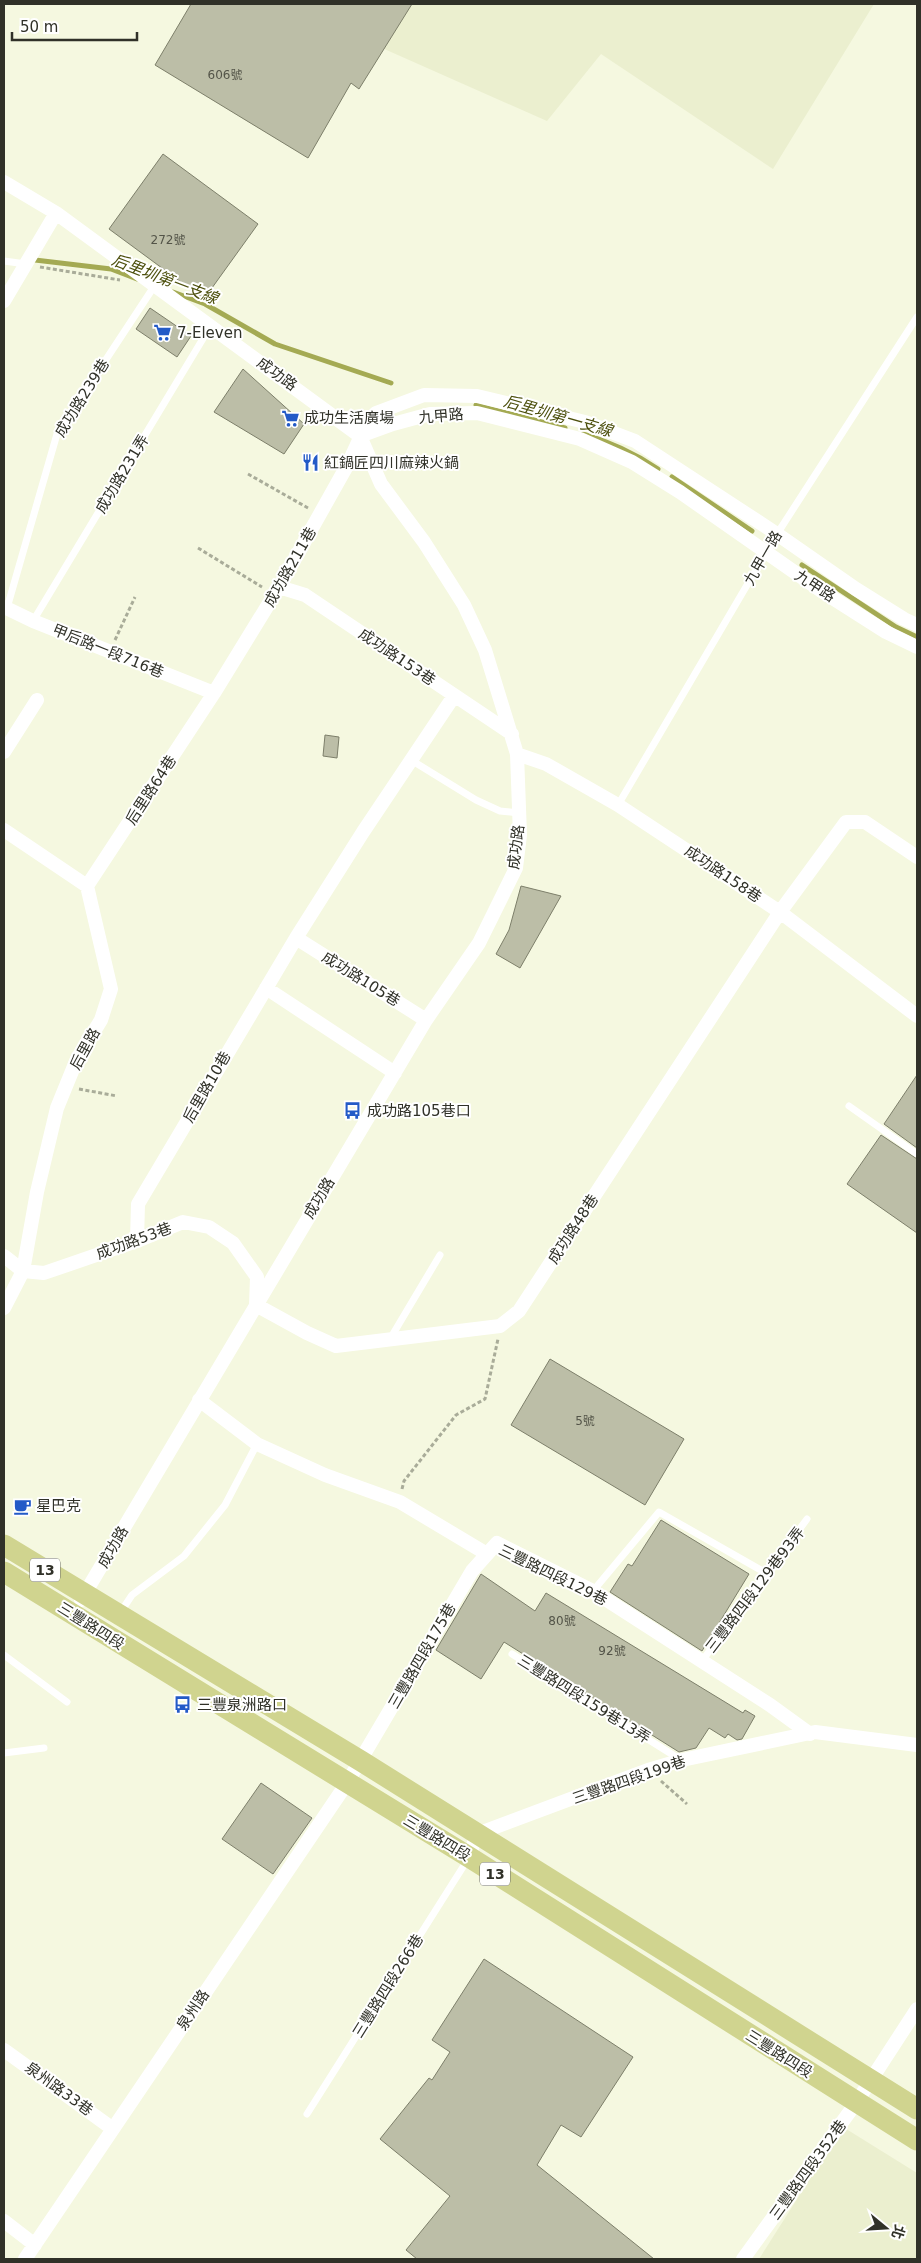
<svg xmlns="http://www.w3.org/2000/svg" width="921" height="2263" viewBox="0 0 921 2263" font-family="'DejaVu Sans','Noto Sans TC',sans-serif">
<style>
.built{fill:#ebefcf}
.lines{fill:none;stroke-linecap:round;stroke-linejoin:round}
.stream{stroke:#a4aa53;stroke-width:5}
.building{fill:#bcbea7;stroke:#7d7f6a}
.path{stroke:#a9ac99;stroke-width:3;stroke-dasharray:4 2.5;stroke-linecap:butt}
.service{stroke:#fff;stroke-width:7}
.minor{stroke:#fff;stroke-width:14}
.primary{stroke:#d0d48f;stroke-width:21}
.labels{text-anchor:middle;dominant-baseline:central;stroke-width:4;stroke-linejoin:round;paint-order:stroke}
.number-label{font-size:12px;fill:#535448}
.shield{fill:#fff;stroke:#6e6f68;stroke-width:1}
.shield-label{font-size:14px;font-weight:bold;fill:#303128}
.poi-label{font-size:15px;fill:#303128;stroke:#fff;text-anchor:start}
.street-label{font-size:15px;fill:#303128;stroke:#fff}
.water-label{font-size:16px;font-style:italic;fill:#4e510f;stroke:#fff}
</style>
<rect width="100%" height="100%" fill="#f5f8e0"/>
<path class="built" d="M 193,4 L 874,4 L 773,169 L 601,54 L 547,121 L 382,48 L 309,132 L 162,61 Z
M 843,2127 L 917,2173 L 917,2259 L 759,2259 Z"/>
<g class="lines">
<path class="stream" d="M 35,260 L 111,269 L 137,279
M 173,292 L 205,304 L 275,344 L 391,383
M 476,405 L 565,428
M 583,434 C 610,442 634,453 658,469
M 672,477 L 752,531
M 802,565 L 896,627 L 917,637"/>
</g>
<path class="building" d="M 191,4 L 412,4 L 359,89 L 351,83 L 308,158 L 155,65 Z
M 163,154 L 258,224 L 204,299 L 109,229 Z
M 150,308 L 191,336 L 177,357 L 136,329 Z
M 243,369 L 304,424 L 284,454 L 214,412 Z
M 325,735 L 339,737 L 337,758 L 323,756 Z
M 521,886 L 561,896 L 520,968 L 496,954 L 509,930 Z
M 917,1075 L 917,1148 L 884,1124 Z
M 881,1135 L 917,1159 L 917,1233 L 847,1184 Z
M 550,1359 L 684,1439 L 645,1505 L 511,1425 Z
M 661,1520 L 749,1574 L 702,1651 L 610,1592 L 628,1564 L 632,1566 Z
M 481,1574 L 535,1611 L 546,1593 L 725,1702 L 743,1713 L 745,1710 L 755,1716 L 742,1739 L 737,1740 L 728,1734 L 725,1738 L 709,1728 L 696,1748 L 679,1752 L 504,1642 L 481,1679 L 436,1650 Z
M 261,1783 L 312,1818 L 273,1874 L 222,1839 Z
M 484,1959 L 633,2057 L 581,2137 L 561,2125 L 537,2165 L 654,2259 L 417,2259 L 406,2250 L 450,2196 L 380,2139 L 429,2078 L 432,2080 L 450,2052 L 432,2040 Z"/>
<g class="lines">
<path class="path" d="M 40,267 L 120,280
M 248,474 L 308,508
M 198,548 L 262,587
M 115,640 L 135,597
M 79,1089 L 117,1096
M 402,1489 L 404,1481 L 456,1415 L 485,1399 L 498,1339
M 661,1781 L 687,1804"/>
<path class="service" d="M 4,261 L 26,264
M 7,608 L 57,434 L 155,285
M 33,621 L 210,327
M 411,760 L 476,800 L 500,811 L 519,813
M 618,805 L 777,534 L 917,317
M 849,1106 L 917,1154
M 390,1339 L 440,1255
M 593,1591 L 659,1512 L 766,1573
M 120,1613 L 132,1595 L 184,1556 L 225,1505 L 257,1444
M 512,1654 L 681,1760
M 4,1655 L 67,1702
M 702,1661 L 807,1519
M 4,1753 L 44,1748
M 307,2114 L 468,1859"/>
<path class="minor" d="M 4,182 L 56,213 L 360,436 L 381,484 L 424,542 L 464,605 L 485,650 L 517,754 L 520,835 L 516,868 L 479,943 L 426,1020 L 81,1600
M 4,301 L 56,213
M 360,436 L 393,424 L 430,414 L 477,413 L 580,439 L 632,462 L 680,492 L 820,590 L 886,632 L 917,647
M 279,587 L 305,595 L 512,734
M 4,607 L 33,621 L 214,693
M 4,752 L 37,700
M 517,754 L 546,764 L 618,805 L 780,912 L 917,1016
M 4,830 L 87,886 L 111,989 L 101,1020 L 77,1059 L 57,1108 L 37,1192 L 23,1271 L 4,1308
M 87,886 L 214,693 L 279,587 L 348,464 L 367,423 L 376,413 L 424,395 L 477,396 L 585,422 L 635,441 L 777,534 L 856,589 L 904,619 L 917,625
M 296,938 L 426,1020
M 266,988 L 395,1073
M 137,1241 L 138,1204 L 296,938 L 363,832 L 454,696
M 4,1256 L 23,1271 L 44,1273 L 137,1241 L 183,1222 L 209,1227 L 233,1243 L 257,1277 L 256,1305 L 307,1333 L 336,1346 L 500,1326 L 519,1311 L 780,912 L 846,822 L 865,822 L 917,857
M 199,1400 L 257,1444 L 325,1475 L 400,1502 L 487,1554
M 469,1857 L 477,1834 L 648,1770 L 682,1760 L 815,1732 L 917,1745
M 4,2050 L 113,2129
M 4,2221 L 35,2245
M 25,2259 L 347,1783 L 472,1571 L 497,1543 L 593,1591 L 770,1705 L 810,1734
M 743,2259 L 856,2103 L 917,2009"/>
<path class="primary" d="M 4,1545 L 361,1761 L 917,2109
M 4,1572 L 469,1857 L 917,2140"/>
</g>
<defs>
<symbol id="supermarket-bare" viewBox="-9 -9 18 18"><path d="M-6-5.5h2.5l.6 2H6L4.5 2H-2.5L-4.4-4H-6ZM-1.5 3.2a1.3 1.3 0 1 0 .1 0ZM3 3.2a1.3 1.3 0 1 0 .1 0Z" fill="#235ac7" stroke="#fff" stroke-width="2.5" paint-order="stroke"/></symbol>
<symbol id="restaurant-bare" viewBox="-9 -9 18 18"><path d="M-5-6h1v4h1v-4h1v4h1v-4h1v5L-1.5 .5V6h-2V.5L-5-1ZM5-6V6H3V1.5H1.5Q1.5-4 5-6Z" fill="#235ac7" stroke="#fff" stroke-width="2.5" paint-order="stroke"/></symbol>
<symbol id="bus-bare" viewBox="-9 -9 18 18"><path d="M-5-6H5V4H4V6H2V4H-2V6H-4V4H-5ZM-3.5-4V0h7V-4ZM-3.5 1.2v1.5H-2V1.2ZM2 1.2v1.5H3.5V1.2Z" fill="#235ac7" stroke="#fff" stroke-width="2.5" paint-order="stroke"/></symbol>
<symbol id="cafe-bare" viewBox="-9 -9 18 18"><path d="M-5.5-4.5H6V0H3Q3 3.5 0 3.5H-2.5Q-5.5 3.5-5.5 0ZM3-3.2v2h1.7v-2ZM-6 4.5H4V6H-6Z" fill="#235ac7" stroke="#fff" stroke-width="2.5" paint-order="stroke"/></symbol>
</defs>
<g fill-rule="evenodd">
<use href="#supermarket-bare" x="150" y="320" width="25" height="25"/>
<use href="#supermarket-bare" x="278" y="406" width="25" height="25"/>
<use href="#restaurant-bare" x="298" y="450" width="25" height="25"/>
<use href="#bus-bare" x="340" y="1098" width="25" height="25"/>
<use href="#cafe-bare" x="10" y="1494" width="25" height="25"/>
<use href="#bus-bare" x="170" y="1692" width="25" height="25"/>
</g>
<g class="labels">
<g class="number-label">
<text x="225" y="75">606號</text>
<text x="168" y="240">272號</text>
<text x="585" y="1421">5號</text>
<text x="562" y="1621">80號</text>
<text x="612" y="1651">92號</text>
</g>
<g class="shield">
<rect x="30" y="1558.5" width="30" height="23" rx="4"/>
<rect x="480" y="1862.5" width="30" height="23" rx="4"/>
</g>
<g class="shield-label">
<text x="45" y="1570">13</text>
<text x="495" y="1874">13</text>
</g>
<g class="poi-label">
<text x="177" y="333">7-Eleven</text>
<text x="304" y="418">成功生活廣場</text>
<text x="324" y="463">紅鍋匠四川麻辣火鍋</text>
<text x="367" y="1111">成功路105巷口</text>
<text x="36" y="1506">星巴克</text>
<text x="197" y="1705">三豐泉洲路口</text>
</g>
<g class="street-label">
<text transform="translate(277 374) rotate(36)">成功路</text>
<text transform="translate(82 398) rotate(-58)">成功路239巷</text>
<text transform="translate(441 416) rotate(-5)">九甲路</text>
<text transform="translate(122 474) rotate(-59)">成功路231弄</text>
<text transform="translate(763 558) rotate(-60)">九甲一路</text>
<text transform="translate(290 567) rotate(-60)">成功路211巷</text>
<text transform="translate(815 586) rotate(33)">九甲路</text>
<text transform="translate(108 651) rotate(22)">甲后路一段716巷</text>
<text transform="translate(397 657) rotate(34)">成功路153巷</text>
<text transform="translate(151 790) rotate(-57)">后里路64巷</text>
<text transform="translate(516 847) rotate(-83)">成功路</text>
<text transform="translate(723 874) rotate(34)">成功路158巷</text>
<text transform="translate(361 979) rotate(32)">成功路105巷</text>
<text transform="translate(85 1049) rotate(-61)">后里路</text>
<text transform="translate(207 1087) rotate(-60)">后里路10巷</text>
<text transform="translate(319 1198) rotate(-59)">成功路</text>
<text transform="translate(573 1229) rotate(-57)">成功路48巷</text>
<text transform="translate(134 1241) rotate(-20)">成功路53巷</text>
<text transform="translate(113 1547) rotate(-60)">成功路</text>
<text transform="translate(553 1575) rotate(26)">三豐路四段129巷</text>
<text transform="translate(755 1590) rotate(-53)">三豐路四段129巷93弄</text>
<text transform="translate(91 1626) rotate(32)">三豐路四段</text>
<text transform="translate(422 1656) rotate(-60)">三豐路四段175巷</text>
<text transform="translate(584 1699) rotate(32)">三豐路四段159巷13弄</text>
<text transform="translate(629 1780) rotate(-19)">三豐路四段199巷</text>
<text transform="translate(437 1838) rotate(31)">三豐路四段</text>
<text transform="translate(388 1986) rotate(-58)">三豐路四段266巷</text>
<text transform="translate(193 2010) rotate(-56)">泉州路</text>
<text transform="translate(779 2054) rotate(32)">三豐路四段</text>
<text transform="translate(59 2089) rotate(36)">泉州路33巷</text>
<text transform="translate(808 2170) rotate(-54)">三豐路四段352巷</text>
</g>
<g class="water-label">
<text transform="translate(165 279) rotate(21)">后里圳第一支線</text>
<text transform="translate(558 416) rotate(16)">后里圳第一支線</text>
</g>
</g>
<rect width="921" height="2263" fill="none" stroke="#303128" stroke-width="10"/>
<g transform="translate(886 2228) rotate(108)" stroke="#ffffff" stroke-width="4" paint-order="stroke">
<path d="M0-4L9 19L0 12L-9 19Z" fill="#303128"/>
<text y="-8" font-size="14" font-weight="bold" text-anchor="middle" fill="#303128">北</text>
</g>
<path d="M12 32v8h125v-8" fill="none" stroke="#303128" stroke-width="2.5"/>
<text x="20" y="32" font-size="15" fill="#303128" stroke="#ffffff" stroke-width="4" paint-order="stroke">50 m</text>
</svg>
